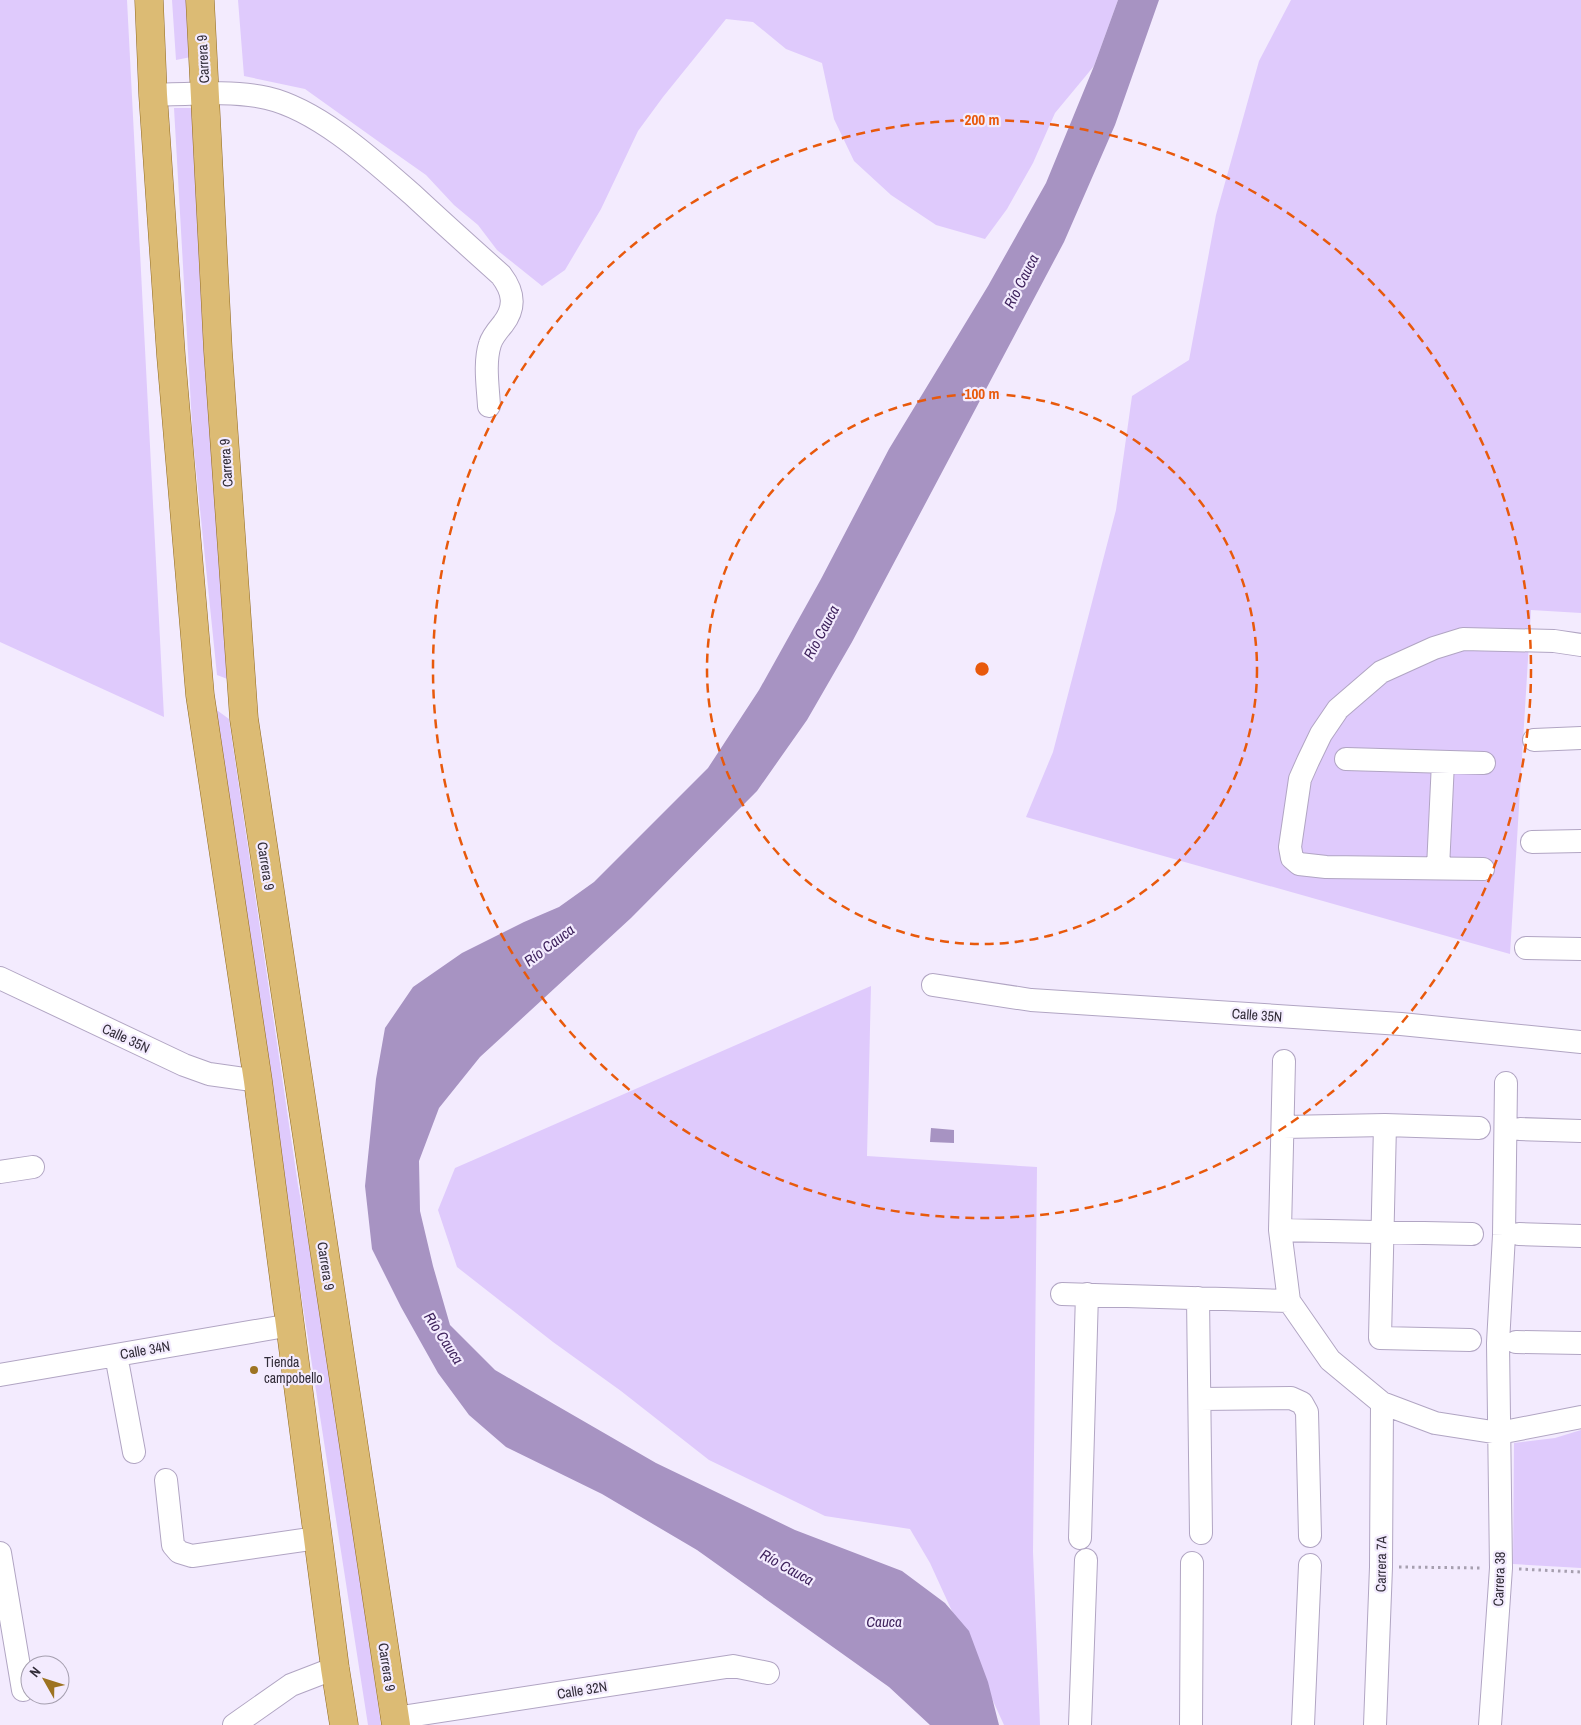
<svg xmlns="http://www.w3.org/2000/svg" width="1581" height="1725" viewBox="0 0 1581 1725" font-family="'Archivo Narrow',sans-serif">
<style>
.green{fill:#dfcafc}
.water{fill:#a793c2}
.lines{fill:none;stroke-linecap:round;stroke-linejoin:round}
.minor-casing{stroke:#b1a5c3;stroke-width:24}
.major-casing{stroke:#916b23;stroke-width:29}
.path{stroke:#a69faf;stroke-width:3;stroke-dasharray:2.5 4;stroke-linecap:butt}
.minor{stroke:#fff;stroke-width:22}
.major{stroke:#dcbb74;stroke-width:28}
.ring{fill:none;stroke:#e8590c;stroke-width:2.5;stroke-dasharray:9 6}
.poi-dot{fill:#9d7322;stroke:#f3ebfe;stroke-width:2}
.labels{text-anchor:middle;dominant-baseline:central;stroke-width:4.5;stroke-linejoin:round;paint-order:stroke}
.street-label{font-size:14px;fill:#312c38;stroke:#f3ebfe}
.poi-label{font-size:14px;fill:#312c38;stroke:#f3ebfe;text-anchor:start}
.water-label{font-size:15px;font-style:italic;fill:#3e225c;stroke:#f3ebfe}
.centre{fill:#e8590c;stroke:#f3ebfe;stroke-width:2.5}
.ring-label{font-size:15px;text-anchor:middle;font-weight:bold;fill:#e8590c;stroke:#f3ebfe;stroke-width:4.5;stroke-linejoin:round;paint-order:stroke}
</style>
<rect width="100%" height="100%" fill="#f3ebfe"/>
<path class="green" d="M 0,0 L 127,0 L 164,717 L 0,642 Z
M 172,0 L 188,0 L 191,57 L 176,60 Z
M 238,0 L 1118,0 L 1094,66 L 1055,113 L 1033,163 L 1007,209 L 985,239 L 936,225 L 891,195 L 854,161 L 834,119 L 822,63 L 786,49 L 753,22 L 726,19 L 663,97 L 638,131 L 601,209 L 565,270 L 542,286 L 497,250 L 478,225 L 454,205 L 426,175 L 382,144 L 305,89 L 244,76 Z
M 1291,0 L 1581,0 L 1581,613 L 1531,610 L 1510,954 L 1026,817 L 1053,752 L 1116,510 L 1132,396 L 1189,360 L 1216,215 L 1259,61 Z
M 174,108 L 196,108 L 230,680 L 217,675 L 193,441 Z
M 214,708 L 229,719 L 298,1185 L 327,1342 L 381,1725 L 368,1725 L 285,1191 Z
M 871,986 L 867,1156 L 1037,1167 L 1033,1552 L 1040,1725 L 1004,1725 L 930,1563 L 910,1529 L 825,1516 L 709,1460 L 621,1391 L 553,1342 L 457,1267 L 438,1210 L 455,1168 Z
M 1581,1430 L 1581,1568 L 1513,1564 L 1514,1443 L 1555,1438 Z"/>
<path class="water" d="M 1118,0 L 1159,0 L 1115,125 L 1064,242 L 852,642 L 807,720 L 757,791 L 631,918 L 480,1057 L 439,1108 L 419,1161 L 420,1211 L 433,1266 L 450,1325 L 495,1370 L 656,1463 L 795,1530 L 902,1571 L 945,1603 L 969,1631 L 988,1682 L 999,1725 L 930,1725 L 889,1687 L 697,1550 L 602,1494 L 506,1447 L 469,1415 L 438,1373 L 401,1307 L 372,1249 L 365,1186 L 376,1079 L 385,1028 L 413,987 L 462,953 L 524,922 L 559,907 L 594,882 L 708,768 L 759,690 L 821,579 L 889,449 L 988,286 L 1046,183 L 1094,66 Z
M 931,1128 L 954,1130 L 954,1143 L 930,1142 Z"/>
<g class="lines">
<defs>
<path id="minor" d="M 153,95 C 187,94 234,90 267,98 C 319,110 374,161 414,196 C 443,223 472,249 501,275 C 514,292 516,307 503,324 C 498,330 492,337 490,344 C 484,363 488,387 489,406
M 1534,740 L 1581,738
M 1346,759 L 1484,763
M 1532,842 L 1581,841
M 1438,868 L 1443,762
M 1483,869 L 1326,867 L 1299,864 L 1292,858 L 1290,847 L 1300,779 L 1308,761 L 1321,734 L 1338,709 L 1381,672 L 1434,648 L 1463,639 L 1554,641 L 1581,645
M 1526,948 L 1581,949
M 0,978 L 184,1065 L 209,1074 L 258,1081
M 933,985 L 1031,1000 L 1401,1024 L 1581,1042
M 1284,1061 L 1280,1230 L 1289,1301 L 1330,1360 L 1382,1403 L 1435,1423 L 1499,1433 L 1581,1417
M 1385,1125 L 1380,1338 L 1470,1340
M 1284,1127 L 1385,1125 L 1479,1128
M 1520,1129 L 1581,1131
M 0,1172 L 33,1167
M 1280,1230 L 1472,1234
M 1519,1234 L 1581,1236
M 1062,1294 L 1289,1301
M 1198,1298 L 1201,1533
M 1516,1342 L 1581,1343
M 116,1355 L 134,1452
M 0,1375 L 291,1325
M 1200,1399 L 1291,1398 L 1302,1403 L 1307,1412 L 1310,1536
M 166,1480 L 173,1545 L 179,1552 L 192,1556 L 317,1538
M 1080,1538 L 1087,1294
M 0,1553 L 23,1690
M 395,1718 L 733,1666 L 768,1673
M 234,1725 L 291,1685 L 335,1668
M 1080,1725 L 1086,1560
M 1191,1725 L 1192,1563
M 1303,1725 L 1310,1565
M 1375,1725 L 1381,1567 L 1382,1403
M 1490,1725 L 1501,1568 L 1498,1343 L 1504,1235 L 1506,1083"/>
<path id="major" d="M 149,0 L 153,95 L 171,356 L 200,695 L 258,1081 L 335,1668 L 344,1725
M 200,0 L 218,351 L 244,719 L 396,1725"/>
</defs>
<use href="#minor" class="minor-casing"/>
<use href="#major" class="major-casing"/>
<path class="path" d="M 1399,1567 L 1483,1568
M 1519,1569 L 1581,1572"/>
<use href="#minor" class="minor"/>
<use href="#major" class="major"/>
</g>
<g class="ring">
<circle cx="982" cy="669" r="275"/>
<circle cx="982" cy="669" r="549"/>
</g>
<circle class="poi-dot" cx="254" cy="1370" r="5"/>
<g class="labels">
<g class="street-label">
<text transform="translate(203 59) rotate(-93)">Carrera 9</text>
<text transform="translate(226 463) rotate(-94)">Carrera 9</text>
<text transform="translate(266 866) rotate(81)">Carrera 9</text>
<text transform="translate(1257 1015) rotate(4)">Calle 35N</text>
<text transform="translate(126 1038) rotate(25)">Calle 35N</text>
<text transform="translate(326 1266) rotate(81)">Carrera 9</text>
<text transform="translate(145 1350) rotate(-10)">Calle 34N</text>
<text transform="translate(1381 1564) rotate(-89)">Carrera 7A</text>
<text transform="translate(1499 1579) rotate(-88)">Carrera 38</text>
<text transform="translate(387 1667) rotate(81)">Carrera 9</text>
<text transform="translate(582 1690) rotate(-9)">Calle 32N</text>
</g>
<g class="poi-label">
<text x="264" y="1362">Tienda<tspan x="264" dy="16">campobello</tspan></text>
</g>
<g class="water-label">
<text transform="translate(1021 281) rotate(-63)">Río Cauca</text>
<text transform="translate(821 632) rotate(-62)">Río Cauca</text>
<text transform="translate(549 945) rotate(-37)">Río Cauca</text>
<text transform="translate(444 1338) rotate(57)">Río Cauca</text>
<text transform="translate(787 1567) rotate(29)">Río Cauca</text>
<text x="884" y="1621">Cauca</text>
</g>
</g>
<circle cx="982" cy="669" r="8" class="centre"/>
<g class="ring-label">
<text x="982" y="125">200 m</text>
<text x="982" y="399">100 m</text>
</g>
<g transform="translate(45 1680) rotate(309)"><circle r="24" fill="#f3ebfe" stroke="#a59faf"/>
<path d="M0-4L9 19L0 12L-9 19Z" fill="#9d7322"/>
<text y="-8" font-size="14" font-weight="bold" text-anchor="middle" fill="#312c38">N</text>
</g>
</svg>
